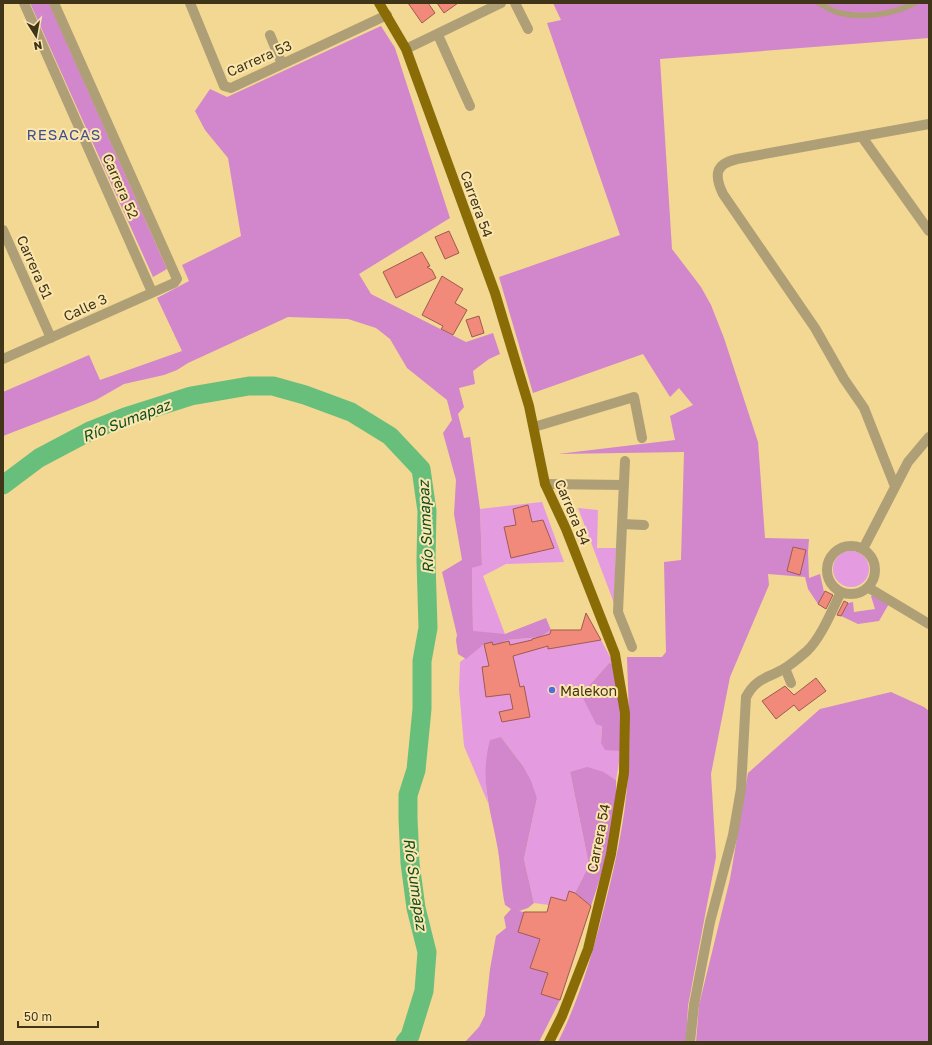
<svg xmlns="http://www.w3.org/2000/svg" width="932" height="1045" viewBox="0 0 932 1045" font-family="'Golos Text',sans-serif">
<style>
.green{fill:#e59bdf}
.forest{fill:#d286cc}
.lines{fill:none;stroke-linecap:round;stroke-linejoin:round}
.river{stroke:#68bf7c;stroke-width:19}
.building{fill:#f18a7a;stroke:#9f5a4f}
.lane{stroke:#af9f77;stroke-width:5.5}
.street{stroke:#af9f77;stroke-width:10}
.primary{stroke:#896c06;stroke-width:10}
.poi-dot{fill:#516de2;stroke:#fbe6ae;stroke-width:1.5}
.labels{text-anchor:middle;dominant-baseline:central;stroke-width:4;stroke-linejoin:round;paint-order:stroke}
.street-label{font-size:14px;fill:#403518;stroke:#fbe6ae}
.poi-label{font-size:14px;fill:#403518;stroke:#fbe6ae;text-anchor:start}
.neighbourhood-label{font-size:15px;letter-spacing:1px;fill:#40528e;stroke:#fbe6ae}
.water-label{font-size:15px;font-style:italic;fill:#0d4e23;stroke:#fbe6ae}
</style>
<rect width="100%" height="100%" fill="#f2d892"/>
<path class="green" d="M 542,502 L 564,562 L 506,564 L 483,576 L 505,634 L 473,634 L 472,568 L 482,564 L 480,509 Z
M 578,508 L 598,510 L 597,548 L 616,548 L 614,603 Z
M833 569a18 18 0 1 1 36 0a18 18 0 1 1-36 0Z
M 551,630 L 548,649 L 601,640 L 614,664 L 609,663 L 586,689 L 602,725 L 601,743 L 621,751 L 616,780 L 604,772 L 570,772 L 589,865 L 575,893 L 569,891 L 566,901 L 552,897 L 549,905 L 534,903 L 524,859 L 537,798 L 523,766 L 501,737 L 486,784 L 488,803 L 464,746 L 459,689 L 460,662 L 484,644 L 501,643 L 507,640 L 540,637 Z"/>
<path class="forest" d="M 30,3 L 49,3 L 167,269 L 153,277 Z
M 553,3 L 929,3 L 929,38 L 660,59 L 672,249 L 701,287 L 711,305 L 724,338 L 758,442 L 765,538 L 809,539 L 808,552 L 809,578 L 820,574 L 824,592 L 818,604 L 808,589 L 805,577 L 768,574 L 769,585 L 730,677 L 711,774 L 716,857 L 688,1006 L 686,1042 L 558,1042 C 578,1002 591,959 602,916 C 614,870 625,823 628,776 C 631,736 628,697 627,657 L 662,657 L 666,652 L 664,562 L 681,560 L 684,452 L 558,454 L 675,440 L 670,416 L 693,405 L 679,388 L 670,397 L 643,354 L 533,393 L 499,277 L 620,235 L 547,23 L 561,20 Z
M 381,26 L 395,48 L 450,218 L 359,274 L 371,294 L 466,342 L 493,333 L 500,354 L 489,359 L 473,371 L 475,384 L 459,388 L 464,407 L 458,414 L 464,438 L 470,437 L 480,509 L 482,565 L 472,568 L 473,631 L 505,634 L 546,618 L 551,630 L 540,637 L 507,640 L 501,643 L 503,650 L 484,644 L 466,659 L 458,654 L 456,640 L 457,635 L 442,572 L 462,560 L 454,514 L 456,480 L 443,433 L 452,420 L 447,400 L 407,368 L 390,339 L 376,328 L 348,319 L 288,317 L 188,363 L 177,370 L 164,375 L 124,384 L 96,400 L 3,436 L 3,392 L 89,355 L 100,380 L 182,351 L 157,298 L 189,281 L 182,265 L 241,236 L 228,158 L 205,130 L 195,111 L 210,89 L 227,97 Z
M 877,593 L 890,602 L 879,621 L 858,624 L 841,616 L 848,603 L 853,602 L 854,612 L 875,609 L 871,596 Z
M 609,663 L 614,664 L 622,711 L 621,751 L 605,750 L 601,743 L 602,726 L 596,724 L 583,698 L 586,689 Z
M 891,692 L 924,707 L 929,711 L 929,1042 L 696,1042 L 699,1005 L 730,879 L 748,773 L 820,709 Z
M 501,737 L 523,766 L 531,781 L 537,798 L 524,859 L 534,903 L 528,908 L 519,911 L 524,912 L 518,932 L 525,934 L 527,928 L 542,932 L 530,968 L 548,973 L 541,994 L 560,1000 L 539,1042 L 465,1042 L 479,1027 L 485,1015 L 490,969 L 496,936 L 506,928 L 504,917 L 511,909 L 505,905 C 501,887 501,868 498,850 C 491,810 479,781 490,740 Z
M 587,767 L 604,772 L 616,780 C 618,823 605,865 591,906 L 575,893 L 589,865 L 570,772 Z"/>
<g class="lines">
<path class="river" d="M 3,485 L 39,458 L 92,430 L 125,417 L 191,396 L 249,386 L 273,386 L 305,395 L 351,412 L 390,436 L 421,469 L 427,511 L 426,560 L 428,628 L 422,661 L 422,709 L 416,770 L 408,795 L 408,818 L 410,863 L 416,908 L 427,952 L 424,991 L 410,1036 L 405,1042"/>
</g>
<path class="building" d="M 408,3 L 428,3 L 435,13 L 422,23 Z
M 437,3 L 458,3 L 444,13 Z
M 449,231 L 459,253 L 445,259 L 435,237 Z
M 422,252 L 430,266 L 427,267 L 432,270 L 436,278 L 396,298 L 383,272 Z
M 442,276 L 463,289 L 455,303 L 467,310 L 453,335 L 441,329 L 443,326 L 422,315 Z
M 479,316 L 484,333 L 472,337 L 466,320 Z
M 528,505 L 532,522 L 543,520 L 554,548 L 511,558 L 504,527 L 516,525 L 513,509 Z
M 793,547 L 806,550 L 800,575 L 787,571 Z
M 825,591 L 833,595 L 826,609 L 818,604 Z
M 844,601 L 848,603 L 841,616 L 837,615 Z
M 586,613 L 601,640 L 548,649 L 548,646 L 513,656 L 520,687 L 524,686 L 530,717 L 502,722 L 499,712 L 513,709 L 510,694 L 486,697 L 482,667 L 489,666 L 484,644 L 492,642 L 493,645 L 509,641 L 510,645 L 532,640 L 532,639 L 550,634 L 551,630 L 581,630 Z
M 816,678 L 826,691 L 799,711 L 794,705 L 776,719 L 762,701 L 785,686 L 794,695 Z
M 569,891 L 575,893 L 591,906 L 560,1000 L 541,994 L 548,973 L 530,968 L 540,939 L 518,932 L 524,912 L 547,912 L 551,897 L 566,901 Z"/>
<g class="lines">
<path class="lane" d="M 819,3 C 824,6 830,10 836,12 C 861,19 892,15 915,3"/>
<path class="street" d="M 24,3 L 152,292
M 190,3 L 224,86 L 231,88 L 387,15
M 515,3 L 528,29
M 270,35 L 282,64
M 438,35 L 470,106
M 406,49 L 501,3
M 862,137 L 929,231
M 3,230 L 51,338
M 3,359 L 174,283 L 177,279 L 54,3
M 534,427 L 634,397 L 642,438
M 625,461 L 618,612 L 632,647
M 545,484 L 624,485
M 894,484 L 864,408 L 844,379 L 815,328 L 723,194 C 714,175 715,164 737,159 L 929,124
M 622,524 L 644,525
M827 570a24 24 0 1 1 48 0a24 24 0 1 1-48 0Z
M 863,549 L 908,462 L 929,437
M 869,588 L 929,624
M 785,668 L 791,683
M 690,1042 L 694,1005 L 710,922 L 733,835 L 741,789 L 746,697 C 757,677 767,679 785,668 C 792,664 800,657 807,651 C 821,638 832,610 841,592"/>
<path class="primary" d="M 379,3 L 406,49 L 495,293 L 529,406 L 545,484 L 566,529 L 615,654 L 625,713 L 624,773 L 611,854 L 588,949 L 562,1016 L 549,1042"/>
</g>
<circle class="poi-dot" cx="552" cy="690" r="4"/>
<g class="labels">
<g class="street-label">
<text transform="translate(259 58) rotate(-24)">Carrera 53</text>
<text transform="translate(121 186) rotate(66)">Carrera 52</text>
<text transform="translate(477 204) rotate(70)">Carrera 54</text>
<text transform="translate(35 267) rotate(66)">Carrera 51</text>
<text transform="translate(85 307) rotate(-25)">Calle 3</text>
<text transform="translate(573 512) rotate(67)">Carrera 54</text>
<text transform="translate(598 838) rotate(-79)">Carrera 54</text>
</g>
<g class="poi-label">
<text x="560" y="690">Malekon</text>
</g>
<g class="neighbourhood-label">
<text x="64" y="134">RESACAS</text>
</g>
<g class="water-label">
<text transform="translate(126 420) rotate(-21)">Río Sumapaz</text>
<text transform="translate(425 527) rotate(-93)">Río Sumapaz</text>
<text transform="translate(416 884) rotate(82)">Río Sumapaz</text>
</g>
</g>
<rect width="932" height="1045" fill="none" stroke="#403518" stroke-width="8"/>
<g transform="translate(36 36) rotate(169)" stroke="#fbe6ae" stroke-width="3" paint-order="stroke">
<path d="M0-3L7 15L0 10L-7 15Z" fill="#403518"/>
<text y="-6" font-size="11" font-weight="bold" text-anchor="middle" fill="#403518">N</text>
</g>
<path d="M18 1021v6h80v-6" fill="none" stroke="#403518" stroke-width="2"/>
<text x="24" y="1021" font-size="12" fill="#403518" stroke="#fbe6ae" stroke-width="3" paint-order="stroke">50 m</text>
</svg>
